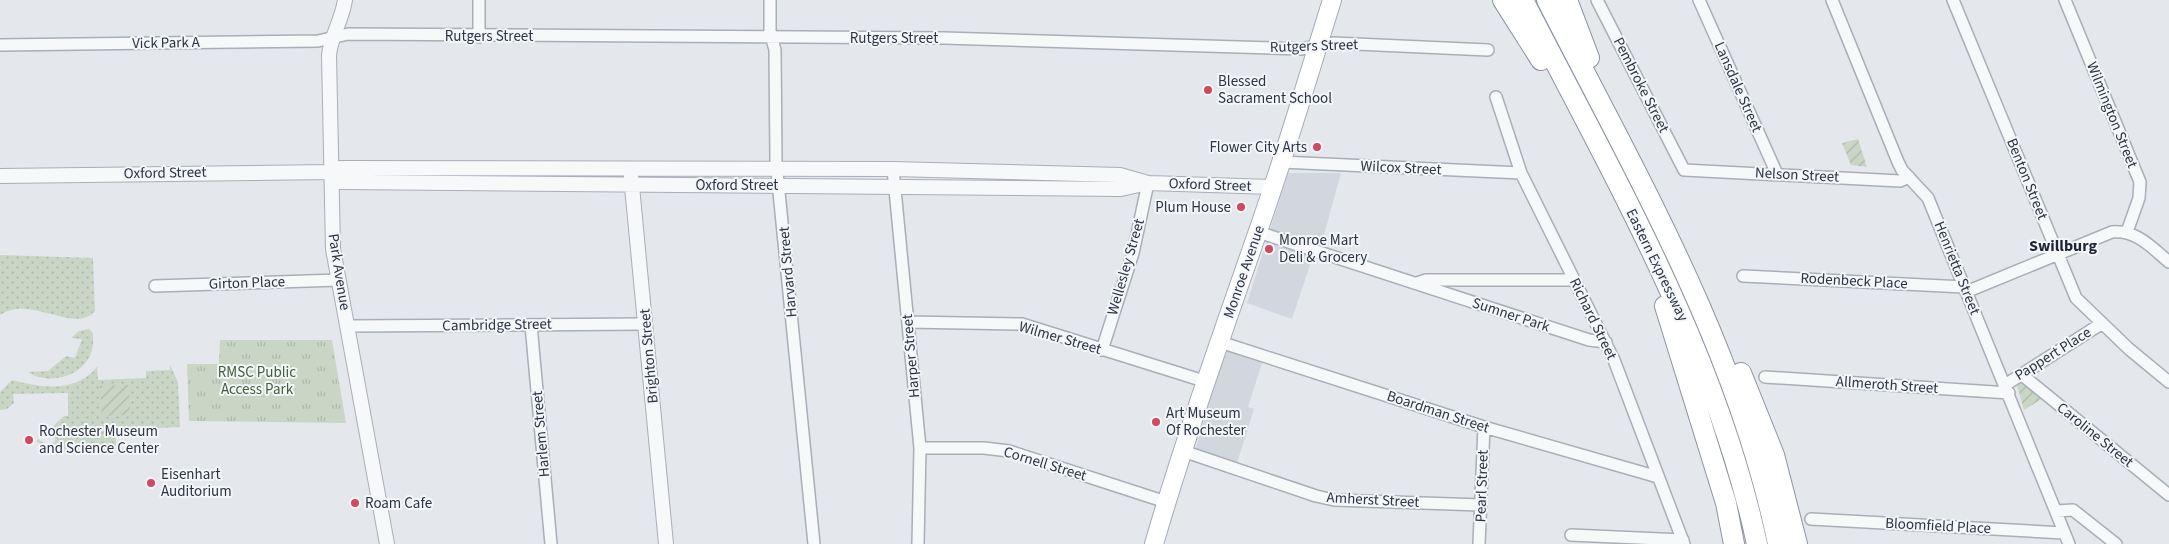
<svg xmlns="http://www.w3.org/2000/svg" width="2169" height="544" viewBox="0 0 2169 544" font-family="'Source Sans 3',sans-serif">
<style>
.built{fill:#d2d6de}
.grass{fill:url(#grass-dots)}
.park{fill:url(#park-tufts)}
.garden{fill:url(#garden-furrows)}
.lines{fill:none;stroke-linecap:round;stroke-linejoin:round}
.minor-casing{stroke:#a9aeb7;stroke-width:14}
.tertiary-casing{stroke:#a9aeb7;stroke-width:16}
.primary-casing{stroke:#a3abb8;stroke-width:20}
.motorway-casing{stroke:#8b94a3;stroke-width:22}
.minor{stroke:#f7f8fa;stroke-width:11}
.tertiary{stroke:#f7f8fa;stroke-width:14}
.primary{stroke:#fff;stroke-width:18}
.motorway{stroke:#fff;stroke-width:20}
.poi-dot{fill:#d1495b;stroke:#f4f6f9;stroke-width:2}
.labels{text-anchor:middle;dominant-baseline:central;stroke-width:4;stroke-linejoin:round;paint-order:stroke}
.street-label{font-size:15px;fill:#2b3445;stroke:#f4f6f9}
.poi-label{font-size:15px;fill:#2b3445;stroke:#f4f6f9;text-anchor:start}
.park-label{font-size:15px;fill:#3f6138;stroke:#f4f6f9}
.neighbourhood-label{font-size:16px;font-weight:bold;fill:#1d2536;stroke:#f4f6f9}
</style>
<defs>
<pattern id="grass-dots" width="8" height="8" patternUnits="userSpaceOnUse" patternTransform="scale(1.25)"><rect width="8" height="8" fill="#c9d6c5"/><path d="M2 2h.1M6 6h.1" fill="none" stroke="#adb8ab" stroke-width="1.8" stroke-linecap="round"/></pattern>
<pattern id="park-tufts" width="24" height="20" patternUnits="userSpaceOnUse" patternTransform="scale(1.25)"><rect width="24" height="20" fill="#c9d6c5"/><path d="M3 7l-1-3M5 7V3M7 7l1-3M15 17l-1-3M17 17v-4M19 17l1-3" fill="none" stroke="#adb8ab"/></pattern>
<pattern id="garden-furrows" width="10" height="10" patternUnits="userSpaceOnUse" patternTransform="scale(1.25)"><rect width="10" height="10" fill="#c9d6c5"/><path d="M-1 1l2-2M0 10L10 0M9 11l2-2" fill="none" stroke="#adb8ab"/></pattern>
</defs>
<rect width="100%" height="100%" fill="#e4e7ec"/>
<path class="built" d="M 1288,173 L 1341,173 L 1322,242 L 1318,241 L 1292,319 L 1247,303 Z
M 1223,350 L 1262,363 L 1248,407 L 1254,409 L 1237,463 L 1196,448 Z"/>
<path class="grass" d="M 0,255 L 93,258 L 95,311 C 73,335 31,294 0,315 Z
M 89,329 C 94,333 93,337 93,343 C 92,373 52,388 28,372 L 48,371 L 66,356 L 75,358 L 82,339 L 71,338 L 79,331 Z
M 170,365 L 178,382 L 180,427 L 116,430 L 116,449 L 108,454 L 70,450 L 46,453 L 44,447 L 36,441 L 38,439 L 47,445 L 55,442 L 55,436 L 49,430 L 64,416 L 68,416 L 68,393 L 13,394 L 14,403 L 7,409 L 0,410 L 0,392 L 12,380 C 41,388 76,393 97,367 L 98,380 L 146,378 L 146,371 L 170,370 Z"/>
<path class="park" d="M 220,340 L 332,340 L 346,423 L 189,421 L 187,364 L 219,364 Z"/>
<path class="garden" d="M 1858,139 L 1867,167 L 1851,165 L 1842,143 Z
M 2022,379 L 2043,398 L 2024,410 L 2016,382 Z
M 129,385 L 130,415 L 102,416 L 100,386 Z"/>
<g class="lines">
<defs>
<path id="minor" d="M 770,0 L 770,31 L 775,50 L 776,162 L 814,544
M 1597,0 L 1684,170 L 1900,181 L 1909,177
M 1699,0 L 1777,174
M 1832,0 L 1898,162 L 1902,170 L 1928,198 L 2069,544
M 1953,0 L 2076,298 L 2129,349 L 2169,382
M 2065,0 L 2140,182 L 2139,198 L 2127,232
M 479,37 L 479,0
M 0,45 L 318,41 L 348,34 L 944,38 L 1301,49 L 1334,43 L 1488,50
M 1496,97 L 1521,173 L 1614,360 L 1684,544
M 1281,162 L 1521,173
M 893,169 L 920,448 L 918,544
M 1258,232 L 1589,340 L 1606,342
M 1743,276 L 1964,287
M 1417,283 L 1426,280 L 1574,280
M 155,286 L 339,280
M 1966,292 L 2112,232 C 2137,230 2151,247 2169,262
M 908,322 L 1022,324 L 1207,382
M 531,325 L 551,544
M 348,326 L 646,324
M 1220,342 L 1484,427 L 1658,477
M 1102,350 L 1133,253 L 1148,183
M 2021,374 L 2169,495
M 1765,377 L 2009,393
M 2005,385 L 2101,324
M 920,448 L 984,448 L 1009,451 L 1166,502
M 1183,451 L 1316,496 L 1334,500 L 1481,505
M 2056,511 L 2073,510 L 2116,544
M 1811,519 L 2064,533
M 1571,535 L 1683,540
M 1479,544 L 1484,427"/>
<path id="tertiary" d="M 345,0 C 342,20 331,36 329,55 L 333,249 L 387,544
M 330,172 L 340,182 L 1121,189 L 1148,183 L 1273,187
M 0,176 L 330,172 L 340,168 L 893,169 L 1120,175 L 1148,183
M 631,176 L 666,544"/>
<path id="primary" d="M 1154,544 C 1185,438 1222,335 1258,231 C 1285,155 1308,77 1332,0"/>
<path id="motorway" d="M 1503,0 L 1541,60
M 1523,0 C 1613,176 1715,349 1757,544
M 1547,0 C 1637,176 1738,349 1778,544
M 1567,0 L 1589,58
M 1665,306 L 1726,503 L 1734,544
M 1741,373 L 1774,455 L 1797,544"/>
</defs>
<use href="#minor" class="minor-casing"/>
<use href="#tertiary" class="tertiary-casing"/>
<use href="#primary" class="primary-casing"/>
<use href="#motorway" class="motorway-casing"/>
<use href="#minor" class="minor"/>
<use href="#tertiary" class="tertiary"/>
<use href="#primary" class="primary"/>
<use href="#motorway" class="motorway"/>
</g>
<g class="poi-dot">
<circle cx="1208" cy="90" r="5"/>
<circle cx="1317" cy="147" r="5"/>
<circle cx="1241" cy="207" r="5"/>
<circle cx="1269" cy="249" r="5"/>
<circle cx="1156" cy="422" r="5"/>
<circle cx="29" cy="440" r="5"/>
<circle cx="151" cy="483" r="5"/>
<circle cx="355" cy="503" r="5"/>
</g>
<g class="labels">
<g class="street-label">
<text x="489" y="36">Rutgers Street</text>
<text x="894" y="38">Rutgers Street</text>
<text transform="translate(166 43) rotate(-1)">Vick Park A</text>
<text transform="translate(1314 46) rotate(-2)">Rutgers Street</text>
<text transform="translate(1641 85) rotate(63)">Pembroke Street</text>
<text transform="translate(1738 87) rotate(66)">Lansdale Street</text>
<text transform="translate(2112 115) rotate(68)">Wilmington Street</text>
<text transform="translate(1401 168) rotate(3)">Wilcox Street</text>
<text transform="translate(165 173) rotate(-1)">Oxford Street</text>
<text transform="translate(1797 175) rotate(3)">Nelson Street</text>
<text transform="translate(2027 179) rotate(68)">Benton Street</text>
<text x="737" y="185">Oxford Street</text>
<text transform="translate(1210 185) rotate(2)">Oxford Street</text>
<text transform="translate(1657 265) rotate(64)">Eastern Expressway</text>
<text transform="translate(1126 267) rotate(-74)">Wellesley Street</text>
<text transform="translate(1957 268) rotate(68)">Henrietta Street</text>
<text transform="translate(339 272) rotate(81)">Park Avenue</text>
<text transform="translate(788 272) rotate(-95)">Harvard Street</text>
<text transform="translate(1244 272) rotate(-71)">Monroe Avenue</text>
<text transform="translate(1854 281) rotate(3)">Rodenbeck Place</text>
<text transform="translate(247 283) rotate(-2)">Girton Place</text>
<text transform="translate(1511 315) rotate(18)">Sumner Park</text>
<text transform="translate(1593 319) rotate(64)">Richard Street</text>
<text transform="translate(497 325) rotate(-1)">Cambridge Street</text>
<text transform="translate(1060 338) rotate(16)">Wilmer Street</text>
<text transform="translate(2053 354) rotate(-32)">Pappert Place</text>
<text transform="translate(649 356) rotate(-95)">Brighton Street</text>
<text transform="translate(911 356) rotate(-95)">Harper Street</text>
<text transform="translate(1887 385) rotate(4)">Allmeroth Street</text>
<text transform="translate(1438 412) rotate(18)">Boardman Street</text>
<text transform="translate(541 434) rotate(-95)">Harlem Street</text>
<text transform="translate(2095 435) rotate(39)">Caroline Street</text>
<text transform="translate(1045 464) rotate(17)">Cornell Street</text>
<text transform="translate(1482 486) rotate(-88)">Pearl Street</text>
<text transform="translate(1373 500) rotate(3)">Amherst Street</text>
<text transform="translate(1938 526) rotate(3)">Bloomfield Place</text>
</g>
<g class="poi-label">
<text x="1218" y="81">Blessed<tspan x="1218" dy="17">Sacrament School</tspan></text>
<text x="1307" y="147" text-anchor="end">Flower City Arts</text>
<text x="1231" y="207" text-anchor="end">Plum House</text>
<text x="1279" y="240">Monroe Mart<tspan x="1279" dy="17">Deli &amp; Grocery</tspan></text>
<text x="1166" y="413">Art Museum<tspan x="1166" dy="17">Of Rochester</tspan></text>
<text x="39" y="431">Rochester Museum<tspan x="39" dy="17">and Science Center</tspan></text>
<text x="161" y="474">Eisenhart<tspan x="161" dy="17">Auditorium</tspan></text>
<text x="365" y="503">Roam Cafe</text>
</g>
<g class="park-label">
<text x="257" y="372">RMSC Public<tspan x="257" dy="17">Access Park</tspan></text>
</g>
<g class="neighbourhood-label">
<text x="2063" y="246">Swillburg</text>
</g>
</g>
</svg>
